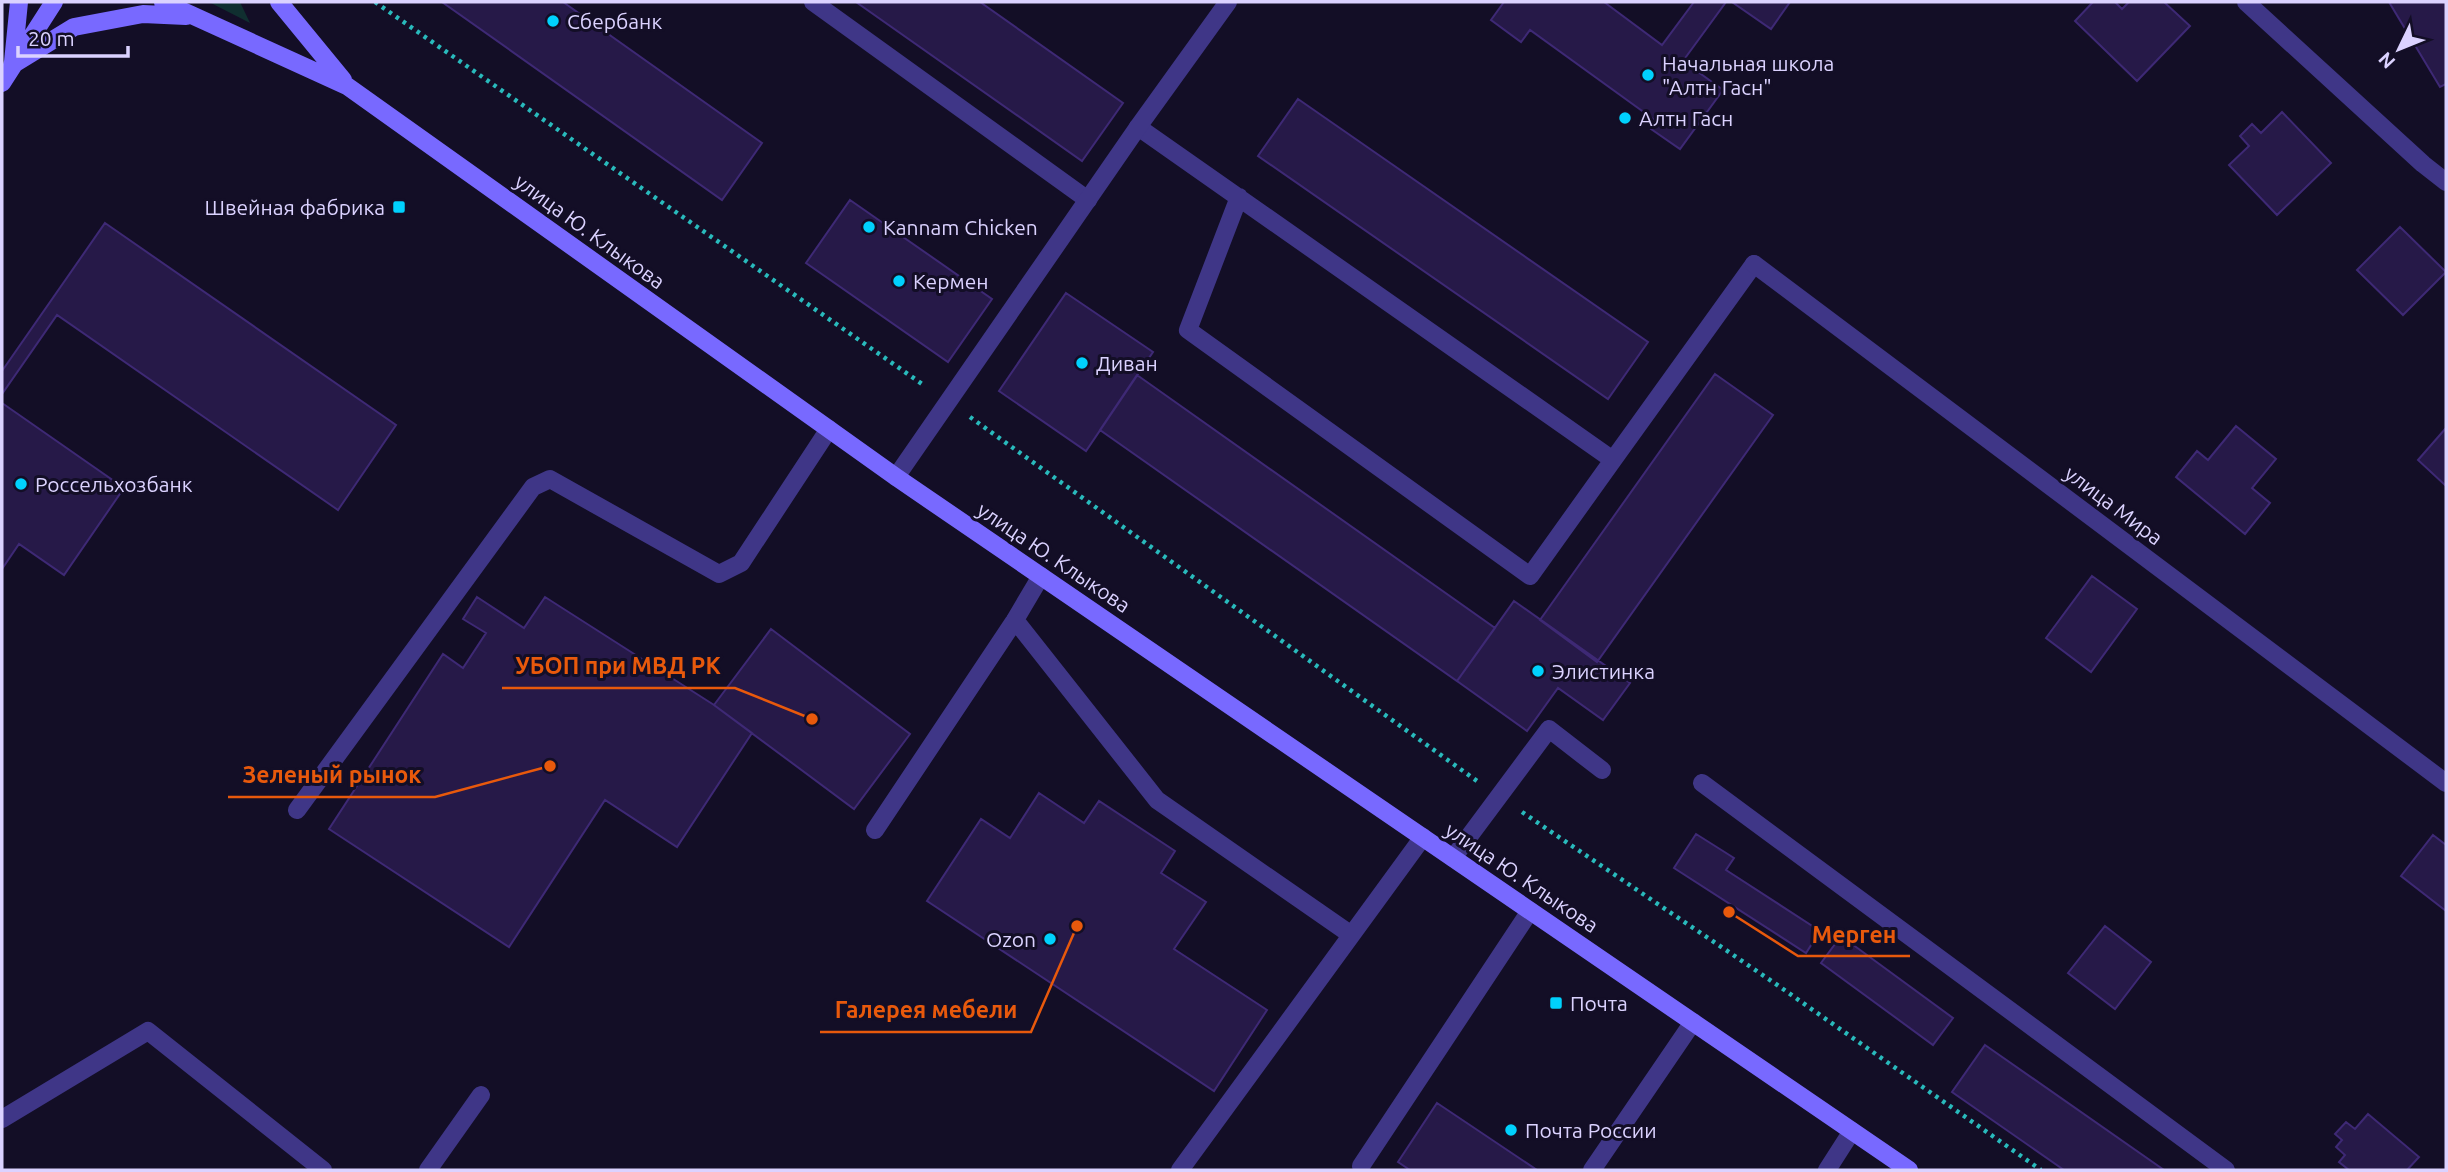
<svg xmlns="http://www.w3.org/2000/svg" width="2448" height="1172" viewBox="0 0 2448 1172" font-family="Ubuntu,sans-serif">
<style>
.green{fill:#102f30}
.building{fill:#261948;stroke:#3e2975;stroke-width:2}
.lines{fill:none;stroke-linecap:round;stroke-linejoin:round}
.path{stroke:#29babc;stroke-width:4.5;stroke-dasharray:3.5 5;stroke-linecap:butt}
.lane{stroke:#3f3687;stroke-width:18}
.street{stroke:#3f3687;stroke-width:18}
.secondary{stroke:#7869ff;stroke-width:18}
.poi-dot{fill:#00d1fd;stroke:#130e26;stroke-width:2.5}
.labels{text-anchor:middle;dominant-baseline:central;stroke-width:6;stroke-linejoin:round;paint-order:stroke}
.poi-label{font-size:21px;fill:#dbd2ff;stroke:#130e26;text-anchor:start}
.street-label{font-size:21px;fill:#dbd2ff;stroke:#130e26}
.leader{fill:none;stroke:#e8590c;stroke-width:2.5}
.callout-dot{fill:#e8590c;stroke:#130e26;stroke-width:2.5}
.callout-label{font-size:23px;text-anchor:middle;font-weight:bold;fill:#e8590c;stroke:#130e26;stroke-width:6;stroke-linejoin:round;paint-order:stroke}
</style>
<rect width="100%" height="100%" fill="#130e26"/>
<path class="green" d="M 209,2 L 240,2 L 250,23 Z"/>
<path class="building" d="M 442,2 L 563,2 L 762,143 L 722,200 Z
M 856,2 L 980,2 L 1123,103 L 1082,161 Z
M 1504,2 L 1604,2 L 1662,45 L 1694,2 L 1726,2 L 1683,61 L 1723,90 L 1680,149 L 1651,129 L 1656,121 L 1530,30 L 1521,42 L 1491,20 Z
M 1732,2 L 1790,2 L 1771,29 Z
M 2093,2 L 2115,2 L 2122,9 L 2129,2 L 2164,2 L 2190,26 L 2137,81 L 2075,21 Z
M 2389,2 L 2446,2 L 2446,84 L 2440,87 Z
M 1298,99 L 1648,342 L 1608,399 L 1258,156 Z
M 2282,112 L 2331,163 L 2277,215 L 2229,165 L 2249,146 L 2240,136 L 2252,124 L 2261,133 Z
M 850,200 L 992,299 L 948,362 L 806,263 Z
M 105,223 L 396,425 L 338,510 L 57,315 L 2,394 L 2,371 Z
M 2400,227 L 2446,272 L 2403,315 L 2357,270 Z
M 1066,293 L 1153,352 L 1086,451 L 999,391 Z
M 1715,374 L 1773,415 L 1597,662 L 1540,620 Z
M 1137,375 L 1495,628 L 1457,681 L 1100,430 Z
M 2,403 L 124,488 L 64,575 L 19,544 L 2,569 Z
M 2236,426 L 2276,459 L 2252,488 L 2270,503 L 2245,534 L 2176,477 L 2197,451 L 2208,460 Z
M 2446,428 L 2446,486 L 2418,460 Z
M 2092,576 L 2137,609 L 2091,672 L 2046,638 Z
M 477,597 L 524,628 L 545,597 L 714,705 L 752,733 L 677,847 L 605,800 L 509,947 L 329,829 L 443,654 L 463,668 L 486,633 L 463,619 Z
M 1514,601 L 1630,683 L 1603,720 L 1558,688 L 1527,731 L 1457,681 Z
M 771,629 L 910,734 L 854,809 L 714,705 Z
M 1039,793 L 1084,823 L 1099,801 L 1175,851 L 1161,873 L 1206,902 L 1174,949 L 1267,1010 L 1214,1091 L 927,901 L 981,819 L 1010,838 Z
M 1696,834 L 1734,858 L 1726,870 L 1820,931 L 1806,953 L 1674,868 Z
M 2433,835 L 2446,845 L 2446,911 L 2401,876 Z
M 2105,926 L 2151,962 L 2115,1009 L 2068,973 Z
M 1841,936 L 1953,1018 L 1933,1045 L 1821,963 Z
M 1985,1045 L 2164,1170 L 2064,1170 L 1952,1092 Z
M 1437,1103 L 1537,1170 L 1410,1170 L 1398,1162 Z
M 2368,1114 L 2419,1157 L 2407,1170 L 2349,1170 L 2339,1162 L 2345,1155 L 2336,1147 L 2342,1140 L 2335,1134 L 2346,1122 L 2355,1129 Z"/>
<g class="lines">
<path class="path" d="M 375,2 L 925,386
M 970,417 L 1477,781
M 1522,812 L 1773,982 L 2041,1170"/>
<path class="lane" d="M 813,2 L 1088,200
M 1138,127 L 1613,460 L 1754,264
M 1239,197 L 1188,330 L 1530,576 L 1613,460
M 1015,620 L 1157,800 L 1350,934
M 1702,783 L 2226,1170
M 297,810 L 533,487 L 550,479 L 719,574 L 741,563 L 829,429
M 875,830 L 1015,620 L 1041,576
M 1453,858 L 1549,729 L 1602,770
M 2,1119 L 148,1031 L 323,1170
M 1361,1166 L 1530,911
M 428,1170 L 481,1095
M 1180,1170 L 1423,837
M 1592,1170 L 1693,1022
M 1827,1170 L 1852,1131"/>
<path class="street" d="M 2246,2 L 2423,164 L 2446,182
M 1754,264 L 2446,783
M 896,477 L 1138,127 L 1228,2"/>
<path class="secondary" d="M 163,2 L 347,86 L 896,477 L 1909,1170
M 279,2 L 343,80
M 13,62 L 19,2
M 12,65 L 74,27 L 143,14 L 186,16
M 2,83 L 54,2"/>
</g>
<g class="poi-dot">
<circle cx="553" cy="21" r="7"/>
<circle cx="1648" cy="75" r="7"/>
<circle cx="1625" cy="118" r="7"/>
<rect x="392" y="200" width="14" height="14" rx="3.5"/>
<circle cx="869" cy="227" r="7"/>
<circle cx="899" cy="281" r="7"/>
<circle cx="1082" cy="363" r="7"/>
<circle cx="21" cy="484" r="7"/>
<circle cx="1538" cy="671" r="7"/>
<circle cx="1050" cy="939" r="7"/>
<rect x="1549" y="996" width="14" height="14" rx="3.5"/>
<circle cx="1511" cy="1130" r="7"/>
</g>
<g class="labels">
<g class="poi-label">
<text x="567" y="21">Сбербанк</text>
<text x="1662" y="63">Начальная школа<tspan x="1662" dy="24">"Алтн Гасн"</tspan></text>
<text x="1639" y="118">Алтн Гасн</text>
<text x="385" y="207" text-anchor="end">Швейная фабрика</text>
<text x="883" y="227">Kannam Chicken</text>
<text x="913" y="281">Кермен</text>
<text x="1096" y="363">Диван</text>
<text x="35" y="484">Россельхозбанк</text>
<text x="1552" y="671">Элистинка</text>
<text x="1036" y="939" text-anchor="end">Ozon</text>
<text x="1570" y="1003">Почта</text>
<text x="1525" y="1130">Почта России</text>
</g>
<g class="street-label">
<text transform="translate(590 231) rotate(36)">улица Ю. Клыкова</text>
<text transform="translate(2114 505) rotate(37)">улица Мира</text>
<text transform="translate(1054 557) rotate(34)">улица Ю. Клыкова</text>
<text transform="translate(1522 877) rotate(34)">улица Ю. Клыкова</text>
</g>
</g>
<path class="leader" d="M812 719L735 688H502M550 766L435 797H228M1729 912L1798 956H1910M1077 926L1031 1032H820"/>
<g class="callout-dot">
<circle cx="812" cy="719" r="7"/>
<circle cx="550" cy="766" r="7"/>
<circle cx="1729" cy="912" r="7"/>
<circle cx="1077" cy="926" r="7"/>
</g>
<g class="callout-label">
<text x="618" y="674">УБОП при МВД РК</text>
<text x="332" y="783">Зеленый рынок</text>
<text x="1854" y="943">Мерген</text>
<text x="926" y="1018">Галерея мебели</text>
</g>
<rect width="2448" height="1172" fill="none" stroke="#dbd2ff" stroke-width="7"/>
<g transform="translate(2399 49) rotate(227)" stroke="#130e26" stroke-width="5" paint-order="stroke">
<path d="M0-5L12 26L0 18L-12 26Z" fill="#dbd2ff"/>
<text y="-10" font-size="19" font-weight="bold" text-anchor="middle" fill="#dbd2ff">N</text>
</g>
<path d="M18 46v10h110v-10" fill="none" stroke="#dbd2ff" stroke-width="3.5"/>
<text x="28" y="46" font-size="21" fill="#dbd2ff" stroke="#130e26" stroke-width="5" paint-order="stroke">20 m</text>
</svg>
